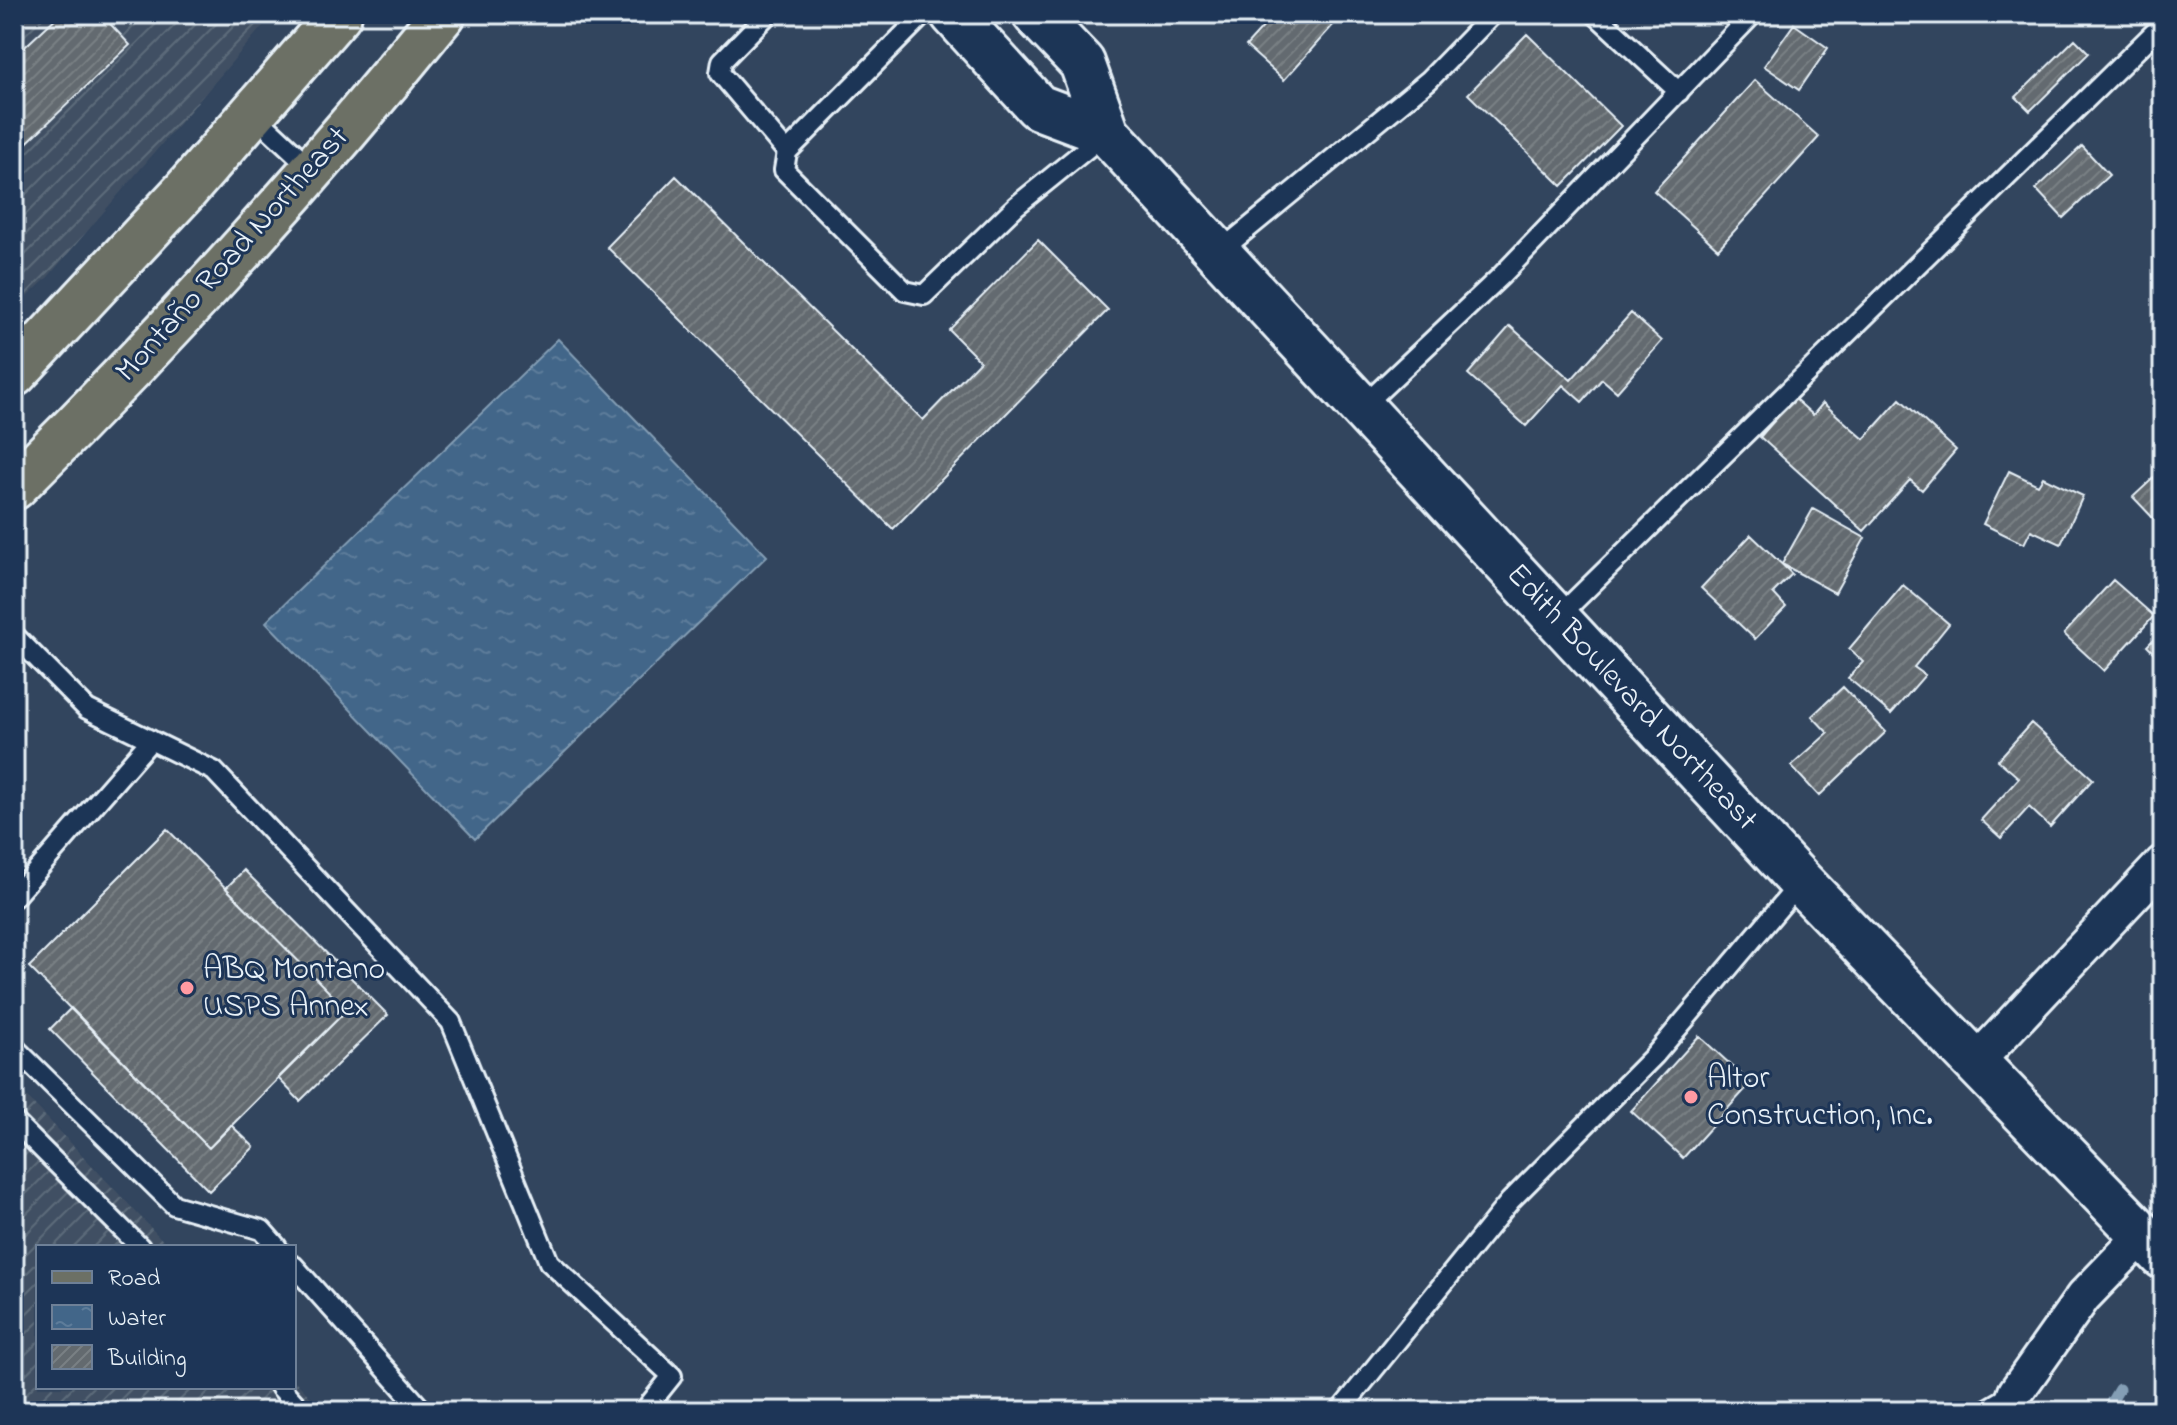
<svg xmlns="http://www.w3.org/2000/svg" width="2177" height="1425" viewBox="0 0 2177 1425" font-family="'Indie Flower',sans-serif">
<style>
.industrial{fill:url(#industrial-furrows)}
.water{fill:url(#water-ripples);stroke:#849eb5;stroke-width:2}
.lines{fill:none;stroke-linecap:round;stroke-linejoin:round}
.stream{stroke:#849eb5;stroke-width:11}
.building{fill:url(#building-hatch);stroke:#e8f1f8;stroke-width:2}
.lane-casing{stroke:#e8f1f8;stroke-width:24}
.street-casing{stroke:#e8f1f8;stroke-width:40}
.secondary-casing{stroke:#e8f1f8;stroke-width:50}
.primary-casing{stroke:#e8f1f8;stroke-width:50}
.lane{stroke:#1d3557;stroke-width:18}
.street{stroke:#1d3557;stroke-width:34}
.secondary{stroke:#1d3557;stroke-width:44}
.primary{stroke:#6c7065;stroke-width:44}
.poi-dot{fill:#ff9aa2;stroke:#1d3557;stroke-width:3}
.labels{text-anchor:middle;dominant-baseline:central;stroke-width:6;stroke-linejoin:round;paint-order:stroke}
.street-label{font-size:32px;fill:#e8f1f8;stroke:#1d3557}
.poi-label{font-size:32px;fill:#e8f1f8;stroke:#1d3557;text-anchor:start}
</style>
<defs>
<pattern id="industrial-furrows" width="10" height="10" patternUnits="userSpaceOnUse" patternTransform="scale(2)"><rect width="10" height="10" fill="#415063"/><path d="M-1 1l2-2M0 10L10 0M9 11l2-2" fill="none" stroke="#5c6a7a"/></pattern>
<pattern id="water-ripples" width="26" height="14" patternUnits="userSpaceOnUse" patternTransform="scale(2)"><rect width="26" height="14" fill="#426689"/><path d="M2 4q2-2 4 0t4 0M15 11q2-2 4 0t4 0" fill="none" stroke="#5d7c9a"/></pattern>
<pattern id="building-hatch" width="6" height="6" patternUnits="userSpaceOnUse" patternTransform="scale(2)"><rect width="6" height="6" fill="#636a6f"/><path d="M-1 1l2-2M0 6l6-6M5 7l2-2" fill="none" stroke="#798084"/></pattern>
</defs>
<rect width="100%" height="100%" fill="#32455e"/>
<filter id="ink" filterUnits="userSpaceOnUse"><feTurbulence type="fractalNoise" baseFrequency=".0125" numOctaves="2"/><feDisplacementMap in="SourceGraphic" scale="16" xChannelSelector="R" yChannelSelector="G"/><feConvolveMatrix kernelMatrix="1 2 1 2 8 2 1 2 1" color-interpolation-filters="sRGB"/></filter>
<g filter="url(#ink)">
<path class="industrial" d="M 14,14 L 273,14 L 48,277 L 14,309 Z
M 14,1083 L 169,1247 L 38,1247 L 38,1387 L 294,1387 L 294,1380 L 324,1411 L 14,1411 Z"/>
<path class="water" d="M 558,339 L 767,556 L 475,839 L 266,622 Z"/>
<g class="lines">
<path class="stream" d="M 2106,1411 L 2119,1389"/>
</g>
<path class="building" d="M 60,14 L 101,14 L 130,45 L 14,155 L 14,57 Z
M 1275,14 L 1343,14 L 1284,80 L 1246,46 Z
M 1794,24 L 1828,48 L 1799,90 L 1764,66 Z
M 1527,34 L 1621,126 L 1562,186 L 1468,94 Z
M 2075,39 L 2089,53 L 2030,111 L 2016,97 Z
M 1755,80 L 1819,137 L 1718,249 L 1654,191 Z
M 2082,146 L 2109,175 L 2063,218 L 2036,189 Z
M 676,176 L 923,420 L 980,361 L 949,330 L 1038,240 L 1108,310 L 893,529 L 607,247 Z
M 1631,313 L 1662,341 L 1617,392 L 1602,379 L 1582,402 L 1563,385 L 1526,426 L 1468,374 L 1510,326 L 1571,380 Z
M 1794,398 L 1813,415 L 1823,403 L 1864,439 L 1900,399 L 1956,450 L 1922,490 L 1910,480 L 1864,531 L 1760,437 Z
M 2163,469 L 2163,511 L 2154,519 L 2133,497 Z
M 2009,471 L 2038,485 L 2043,477 L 2083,496 L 2061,544 L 2031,530 L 2024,544 L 1983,524 Z
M 1813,509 L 1865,538 L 1835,593 L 1782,564 Z
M 1751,535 L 1792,574 L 1773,593 L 1786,607 L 1755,639 L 1701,588 Z
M 2113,580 L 2154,616 L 2104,671 L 2064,634 Z
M 1903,585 L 1949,624 L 1914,667 L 1925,675 L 1891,714 L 1848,678 L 1863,662 L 1849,649 Z
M 2163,630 L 2163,662 L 2147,646 Z
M 1843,687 L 1886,732 L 1819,796 L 1791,766 L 1828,733 L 1812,716 Z
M 2031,723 L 2093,779 L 2050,827 L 2029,807 L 2001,838 L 1981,820 L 2019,778 L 1998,760 Z
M 167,829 L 347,1010 L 209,1148 L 29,967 Z
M 244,870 L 388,1015 L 300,1101 L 278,1078 L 347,1010 L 226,888 Z
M 71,1008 L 209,1148 L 231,1125 L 254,1147 L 209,1191 L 50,1029 Z
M 1699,1036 L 1751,1083 L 1683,1158 L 1631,1111 Z"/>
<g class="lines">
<defs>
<path id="lane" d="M 768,14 L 722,61 L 720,73 L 787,152
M 924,14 L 787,152 L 784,170 L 905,291 L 924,295 L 1016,206 L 1105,134
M 1595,14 L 1679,92
M 253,114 L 312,169
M 1218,253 L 1429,80 L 1493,14
M 1361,408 L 1501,276 L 1753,14
M 1557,618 L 2163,24
M 14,635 L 87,709 L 214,771 L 451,1022 L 549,1262 L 672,1376 L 644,1411
M 14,897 L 151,740
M 14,1047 L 174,1205 L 262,1230 L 277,1247
M 14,1121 L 140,1247
M 294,1266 L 423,1411
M 280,1387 L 302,1411
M 1340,1411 L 1510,1201 L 1655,1055 L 1801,882
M 1984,1411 L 2013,1394"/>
<path id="street" d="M 1975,1063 L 2163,863
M 2009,1411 L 2016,1392 L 2083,1297 L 2143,1235"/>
<path id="secondary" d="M 953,14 L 1038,107 L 1107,133
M 1035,14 L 1082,63 L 1107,133 L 1801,882 L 2163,1256"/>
<path id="primary" d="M 14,374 L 185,191 L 339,14
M 14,487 C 166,337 309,180 443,14"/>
</defs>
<use href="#lane" class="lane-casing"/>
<use href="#street" class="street-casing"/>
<use href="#secondary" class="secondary-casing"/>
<use href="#primary" class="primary-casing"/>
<use href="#lane" class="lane"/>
<use href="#street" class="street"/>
<use href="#secondary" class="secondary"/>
<use href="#primary" class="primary"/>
</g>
</g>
<g class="poi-dot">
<circle cx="187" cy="988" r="8"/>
<circle cx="1691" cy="1097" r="8"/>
</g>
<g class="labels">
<g class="street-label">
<text transform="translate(233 255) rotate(-48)">Montaño Road Northeast</text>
<text transform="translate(1631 698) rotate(47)">Edith Boulevard Northeast</text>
</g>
<g class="poi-label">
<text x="203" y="970">ABQ Montano<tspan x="203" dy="37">USPS Annex</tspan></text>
<text x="1707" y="1079">Altor<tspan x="1707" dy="37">Construction, Inc.</tspan></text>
</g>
</g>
<rect width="2177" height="1425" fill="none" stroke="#1d3557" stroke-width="48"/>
<rect x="24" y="24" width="2129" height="1377" fill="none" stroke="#e8f1f8" stroke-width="3" filter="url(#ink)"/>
<rect x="36" y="1245" width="260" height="144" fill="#1d3557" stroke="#6e8097" stroke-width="2"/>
<rect x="52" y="1271" width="40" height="12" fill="#6c7065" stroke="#6e8097" stroke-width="2"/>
<text x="108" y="1285" font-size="24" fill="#e8f1f8">Road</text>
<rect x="52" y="1305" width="40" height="24" fill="url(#water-ripples)" stroke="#6e8097" stroke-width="2"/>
<text x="108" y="1325" font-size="24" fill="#e8f1f8">Water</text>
<rect x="52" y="1345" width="40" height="24" fill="url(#building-hatch)" stroke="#6e8097" stroke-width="2"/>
<text x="108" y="1365" font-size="24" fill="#e8f1f8">Building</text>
</svg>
